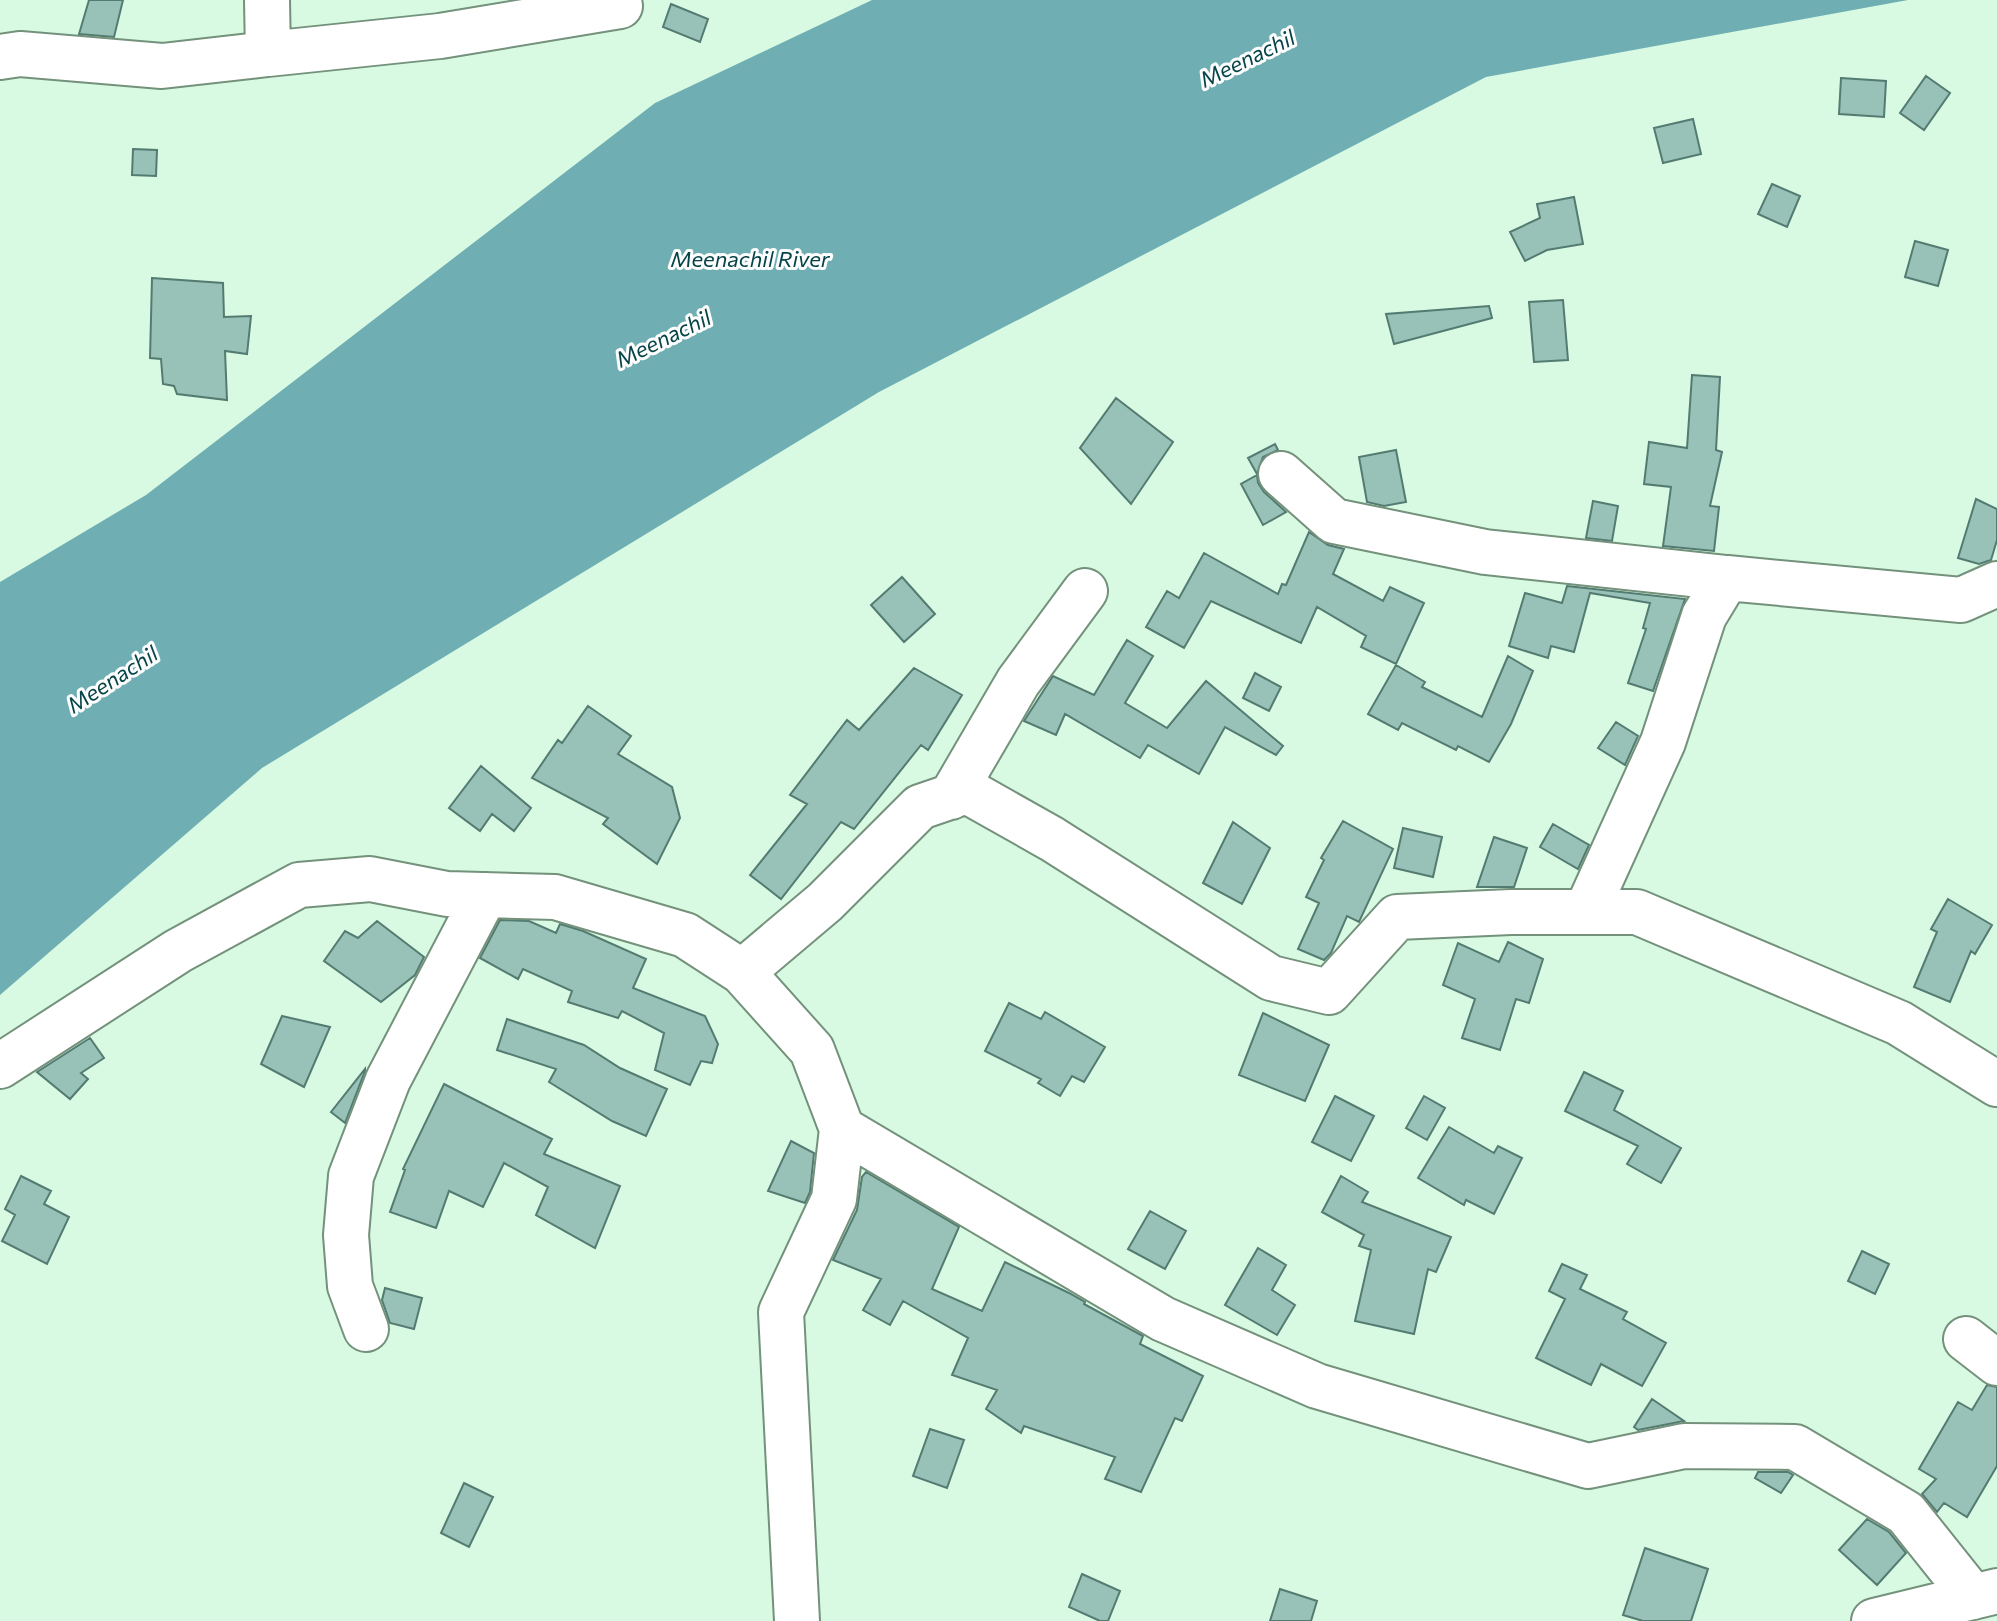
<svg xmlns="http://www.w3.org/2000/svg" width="1997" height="1621" viewBox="0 0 1997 1621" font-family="Commissioner,sans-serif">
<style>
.water{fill:#6fafb4}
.building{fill:#98c1b7;stroke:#537b71;stroke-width:2}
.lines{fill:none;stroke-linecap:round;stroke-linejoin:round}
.minor-casing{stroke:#73917b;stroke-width:48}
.minor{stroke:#fff;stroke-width:44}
.labels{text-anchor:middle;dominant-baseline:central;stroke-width:6;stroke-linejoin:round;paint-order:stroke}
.water-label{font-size:22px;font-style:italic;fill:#054448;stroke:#fdfdfd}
</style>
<rect width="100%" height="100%" fill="#d9fae2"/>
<path class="water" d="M 872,0 L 1908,0 L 1486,77 L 879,392 L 262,768 L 0,995 L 0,582 L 146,495 L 655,103 Z"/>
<path class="building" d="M 89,0 L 123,0 L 114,37 L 79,34 Z
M 671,4 L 708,19 L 700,42 L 663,27 Z
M 1926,76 L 1950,93 L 1924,130 L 1900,113 Z
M 1841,78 L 1886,81 L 1884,117 L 1839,114 Z
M 1693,119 L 1701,154 L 1663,163 L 1654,128 Z
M 133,149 L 157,150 L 156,176 L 132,175 Z
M 1772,184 L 1800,196 L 1787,227 L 1758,214 Z
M 1574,197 L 1583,244 L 1547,250 L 1525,261 L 1510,232 L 1540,218 L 1537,204 Z
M 1915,241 L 1948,250 L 1938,286 L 1905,277 Z
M 152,278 L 223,283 L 224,317 L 251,316 L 247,354 L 225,351 L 227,400 L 177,394 L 174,386 L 163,384 L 161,359 L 150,358 Z
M 1563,300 L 1568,360 L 1534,362 L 1529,302 Z
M 1489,306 L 1492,318 L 1394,344 L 1386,314 Z
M 1692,375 L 1720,377 L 1716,450 L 1722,452 L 1710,506 L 1719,507 L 1714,551 L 1663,546 L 1671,487 L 1644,484 L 1649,442 L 1687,448 Z
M 1116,398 L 1173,442 L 1131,504 L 1080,448 Z
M 1275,444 L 1278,450 L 1263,457 L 1257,474 L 1248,458 Z
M 1396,450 L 1406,502 L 1384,506 L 1367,502 L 1359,457 Z
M 1257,475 L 1258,483 L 1264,492 L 1286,512 L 1263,525 L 1241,484 Z
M 1976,499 L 1997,509 L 1997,540 L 1991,560 L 1979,564 L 1958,558 Z
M 1593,501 L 1618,506 L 1612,541 L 1586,538 Z
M 1309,532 L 1328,545 L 1344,549 L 1333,574 L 1383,601 L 1390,587 L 1424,603 L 1396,664 L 1361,647 L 1366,636 L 1317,607 L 1301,643 L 1211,601 L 1184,648 L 1146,627 L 1167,591 L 1179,598 L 1204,553 L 1278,594 L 1282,584 L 1286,585 Z
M 902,577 L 935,614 L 904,642 L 871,605 Z
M 1567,586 L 1685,599 L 1653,691 L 1628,683 L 1646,629 L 1643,628 L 1650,603 L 1590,593 L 1574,652 L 1551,646 L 1548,658 L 1509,646 L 1525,593 L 1562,603 Z
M 1127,640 L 1153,656 L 1125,703 L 1167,728 L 1206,681 L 1283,746 L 1276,755 L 1225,727 L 1199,774 L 1148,745 L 1140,758 L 1065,714 L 1056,735 L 1024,721 L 1053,676 L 1094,695 Z
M 1508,656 L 1533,671 L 1511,724 L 1489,762 L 1458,746 L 1456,750 L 1402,723 L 1398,730 L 1368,714 L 1396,665 L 1425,682 L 1422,687 L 1482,717 Z
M 914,668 L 962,695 L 928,750 L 921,745 L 854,829 L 841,822 L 781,899 L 750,875 L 807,804 L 790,795 L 847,720 L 859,730 Z
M 1255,673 L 1281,687 L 1269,711 L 1243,698 Z
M 588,706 L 631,736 L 618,754 L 672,787 L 680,818 L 657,864 L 603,824 L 608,818 L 532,778 L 558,740 L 562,743 Z
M 1616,722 L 1638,736 L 1625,765 L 1598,748 Z
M 481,766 L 531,808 L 514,831 L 492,814 L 480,831 L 449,808 Z
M 1343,821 L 1393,849 L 1359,922 L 1347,916 L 1331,953 L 1324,960 L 1298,949 L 1319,903 L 1306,897 L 1324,860 L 1321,858 Z
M 1233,822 L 1270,848 L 1242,904 L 1203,883 Z
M 1553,824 L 1589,845 L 1578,869 L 1540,847 Z
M 1403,828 L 1442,837 L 1433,877 L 1394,868 Z
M 1494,837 L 1527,848 L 1514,887 L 1477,887 Z
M 1948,899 L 1992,925 L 1975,954 L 1971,951 L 1950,1002 L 1914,987 L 1937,932 L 1931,929 Z
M 500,920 L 529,921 L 556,933 L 560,924 L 583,931 L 646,959 L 633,988 L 705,1016 L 718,1044 L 712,1063 L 701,1061 L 690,1085 L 655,1070 L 664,1033 L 622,1011 L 618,1018 L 568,1002 L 572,991 L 523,969 L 518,979 L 480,958 Z
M 377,921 L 424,957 L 415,975 L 381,1002 L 324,961 L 345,931 L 358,938 Z
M 1508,942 L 1543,959 L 1529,1003 L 1516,999 L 1500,1050 L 1462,1038 L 1475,999 L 1443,985 L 1458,943 L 1499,962 Z
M 1009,1003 L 1041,1019 L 1045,1012 L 1105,1047 L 1084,1082 L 1072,1076 L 1060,1096 L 1038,1083 L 1041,1079 L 985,1051 Z
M 1263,1013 L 1329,1045 L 1305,1101 L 1239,1075 Z
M 282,1016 L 330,1027 L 304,1087 L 261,1064 Z
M 507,1019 L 584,1045 L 620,1068 L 667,1089 L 646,1136 L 612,1121 L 549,1082 L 556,1069 L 497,1050 Z
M 90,1038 L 104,1058 L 81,1073 L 88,1079 L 70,1099 L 37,1072 Z
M 365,1069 L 365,1071 L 345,1123 L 331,1112 Z
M 1584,1072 L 1623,1091 L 1614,1110 L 1681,1148 L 1661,1183 L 1627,1164 L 1638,1146 L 1565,1111 Z
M 444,1084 L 552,1139 L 544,1154 L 620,1186 L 595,1248 L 536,1215 L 548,1187 L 504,1163 L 483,1207 L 449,1191 L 436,1228 L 390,1212 L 405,1170 L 403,1169 Z
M 1335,1096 L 1374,1116 L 1351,1161 L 1312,1142 Z
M 1424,1096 L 1445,1108 L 1427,1140 L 1406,1128 Z
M 1449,1127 L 1494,1153 L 1498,1146 L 1522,1158 L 1494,1214 L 1466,1200 L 1464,1205 L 1418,1178 Z
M 791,1141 L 814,1153 L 810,1192 L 805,1203 L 768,1191 Z
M 866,1172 L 959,1227 L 932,1289 L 982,1311 L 1005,1262 L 1069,1293 L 1085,1302 L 1084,1304 L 1143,1336 L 1140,1344 L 1203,1376 L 1182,1421 L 1175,1418 L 1141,1492 L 1105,1479 L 1115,1457 L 1024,1426 L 1021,1433 L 986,1409 L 997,1390 L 952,1375 L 968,1338 L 903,1301 L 890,1325 L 863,1310 L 881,1279 L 833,1260 L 857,1210 L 862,1177 Z
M 21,1176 L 51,1191 L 44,1204 L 69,1217 L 47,1264 L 2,1241 L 15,1215 L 5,1209 Z
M 1341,1176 L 1368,1192 L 1362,1202 L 1451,1237 L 1436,1272 L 1428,1269 L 1414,1334 L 1355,1321 L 1371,1250 L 1359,1246 L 1364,1235 L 1322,1212 Z
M 1150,1211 L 1186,1231 L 1165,1269 L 1128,1249 Z
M 1258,1248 L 1286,1265 L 1272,1290 L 1295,1305 L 1277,1335 L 1225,1305 Z
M 1862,1251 L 1889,1264 L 1875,1294 L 1848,1281 Z
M 1562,1264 L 1587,1275 L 1580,1289 L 1627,1312 L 1623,1319 L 1666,1343 L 1642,1386 L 1601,1364 L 1591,1385 L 1536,1358 L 1565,1299 L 1549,1291 Z
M 385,1288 L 422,1298 L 414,1329 L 390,1323 L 382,1300 Z
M 1987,1385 L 1997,1387 L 1997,1466 L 1967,1517 L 1944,1503 L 1937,1512 L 1922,1494 L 1936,1479 L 1919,1469 L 1958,1402 L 1972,1410 Z
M 1652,1399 L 1684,1421 L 1638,1430 L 1634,1427 Z
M 930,1429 L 964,1440 L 947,1488 L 913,1476 Z
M 1758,1472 L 1788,1472 L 1793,1475 L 1781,1493 L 1755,1478 Z
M 464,1483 L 493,1497 L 469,1547 L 441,1533 Z
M 1867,1519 L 1889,1532 L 1906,1553 L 1877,1585 L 1839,1550 Z
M 1645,1548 L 1708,1569 L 1691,1621 L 1643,1621 L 1623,1615 Z
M 1082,1574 L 1120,1591 L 1108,1621 L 1100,1621 L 1069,1607 Z
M 1280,1589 L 1317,1601 L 1311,1621 L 1270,1621 Z"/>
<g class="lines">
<defs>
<path id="minor" d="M 267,0 L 268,54 L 440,36 L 620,6
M 0,57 L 20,54 L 162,66 L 268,54
M 1281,474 L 1334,521 L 1485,552 L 1727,578
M 951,797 L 1018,682 L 1085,591
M 1586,912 L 1663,742 L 1704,616 L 1727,578 L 1961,600 L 1997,584
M 742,972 L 812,1050 L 842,1129 L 834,1199 L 781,1312 L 797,1621
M 0,1066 L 178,951 L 299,885 L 370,879 L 447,894 L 555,897 L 685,935 L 742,972 L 825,902 L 920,807 L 967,791 L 1052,839 L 1271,978 L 1329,992 L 1397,917 L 1511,912 L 1637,912 L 1899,1023 L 1997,1084
M 842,1129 L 1163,1319 L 1317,1386 L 1588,1466 L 1684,1446 L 1795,1447 L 1906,1513 L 1973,1597
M 366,1329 L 350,1286 L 346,1235 L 351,1176 L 388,1080 L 485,895
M 1966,1339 L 1997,1363
M 1874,1621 L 1997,1591"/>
</defs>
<use href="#minor" class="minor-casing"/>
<use href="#minor" class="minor"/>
</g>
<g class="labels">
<g class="water-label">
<text transform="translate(1247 58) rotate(-26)">Meenachil</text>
<text x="750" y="258">Meenachil River</text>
<text transform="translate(663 338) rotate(-26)">Meenachil</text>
<text transform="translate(112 679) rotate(-33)">Meenachil</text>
</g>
</g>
</svg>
